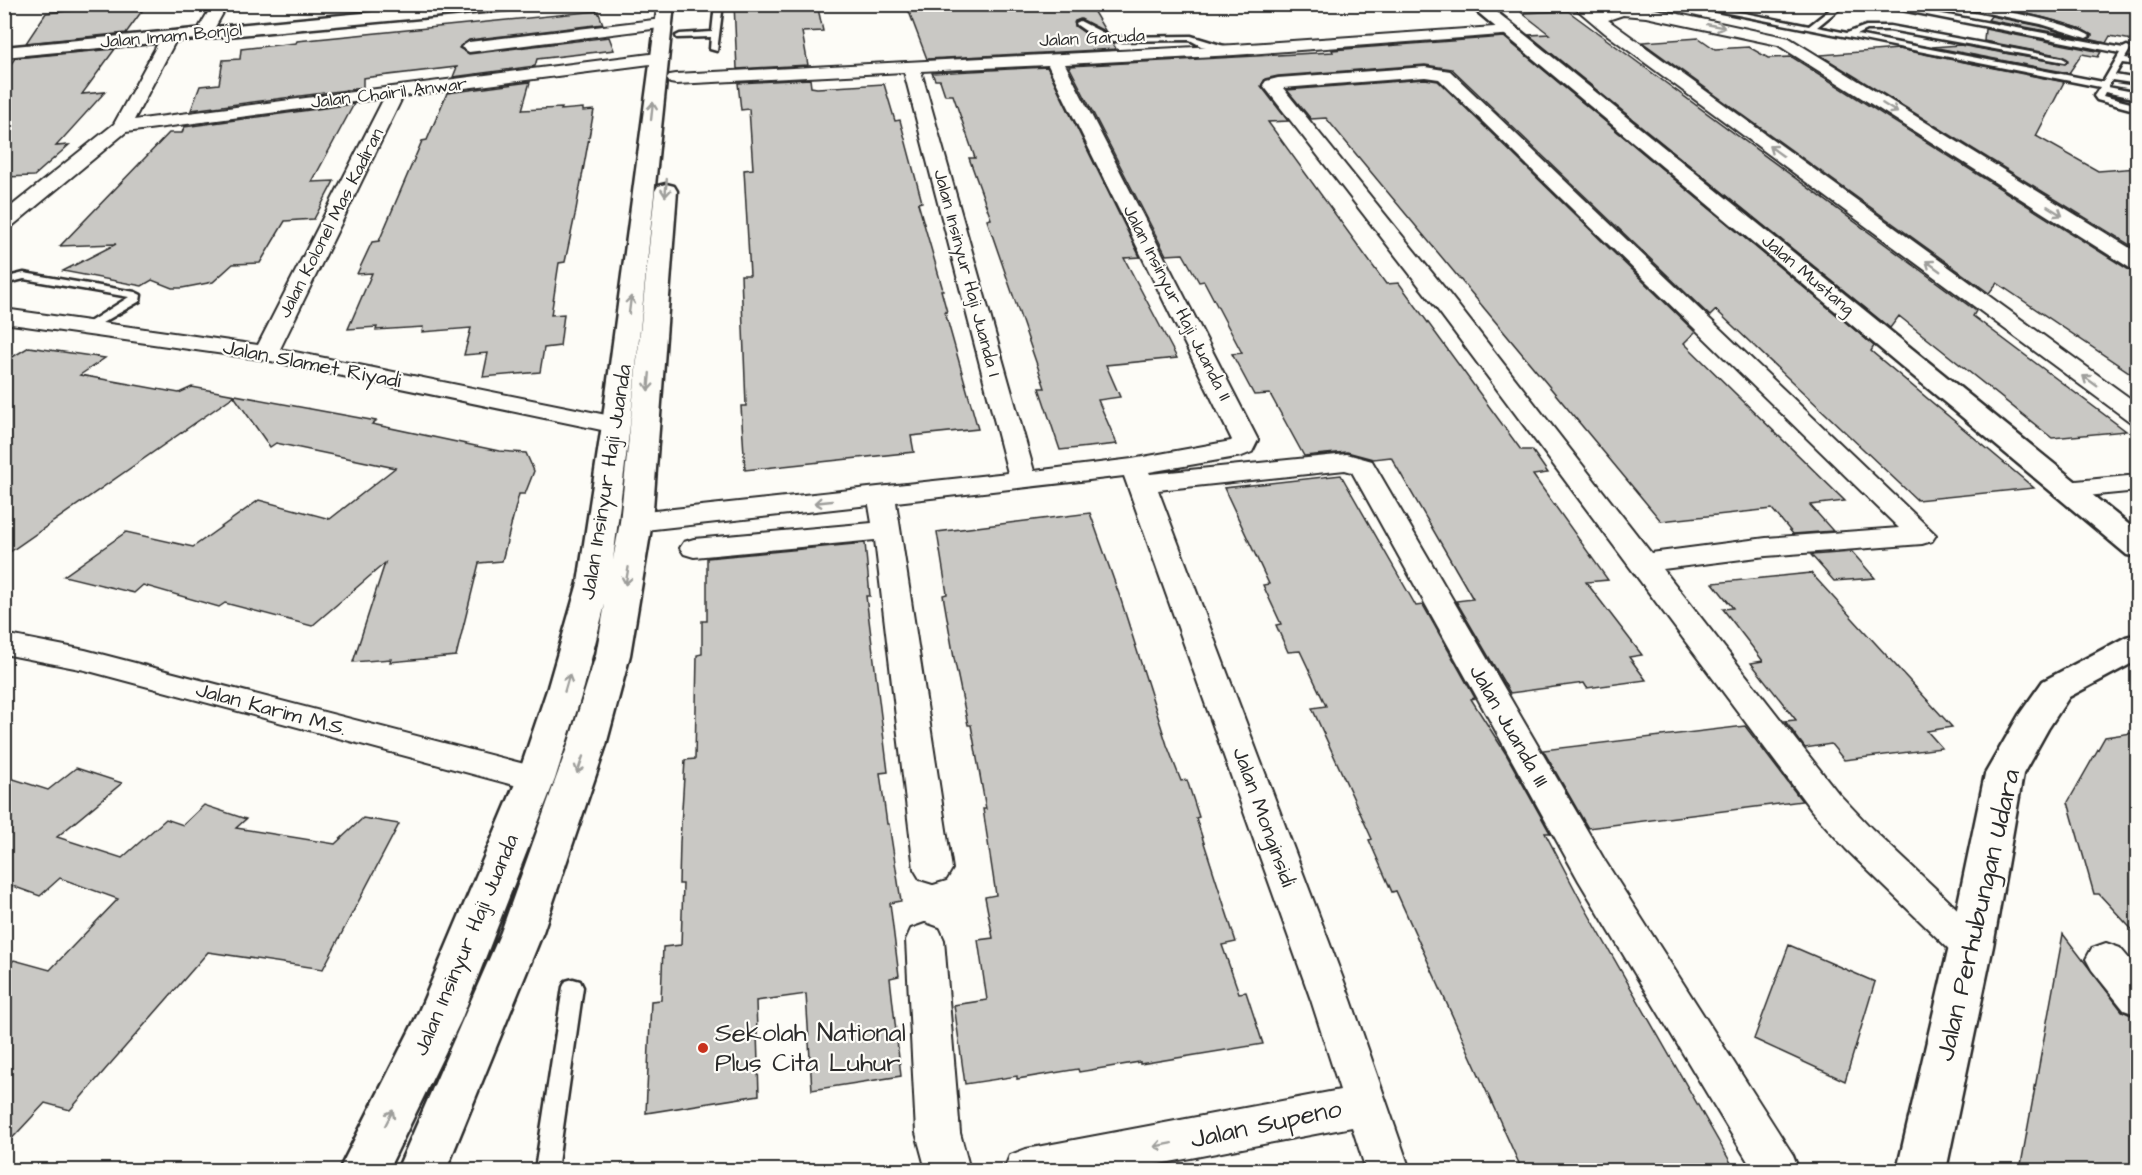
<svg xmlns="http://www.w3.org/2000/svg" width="2142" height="1175" viewBox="0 0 2142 1175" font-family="'Architects Daughter',sans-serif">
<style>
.building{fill:#c9c8c4;stroke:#2b2b2b;stroke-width:1.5}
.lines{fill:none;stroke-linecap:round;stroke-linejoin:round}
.service-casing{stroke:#2b2b2b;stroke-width:5}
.minor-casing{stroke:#2b2b2b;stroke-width:4}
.secondary-casing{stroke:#2b2b2b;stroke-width:5}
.service{fill:#fdfcf7;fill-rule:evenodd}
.minor{fill:#fdfcf7;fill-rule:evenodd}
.secondary{fill:#fdfcf7;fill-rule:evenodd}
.oneway{stroke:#9e9e9b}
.poi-dot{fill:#c8321e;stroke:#fdfcf7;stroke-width:2}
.labels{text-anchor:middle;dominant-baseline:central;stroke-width:4.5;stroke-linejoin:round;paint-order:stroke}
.far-street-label{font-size:18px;fill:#2b2b2b;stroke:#fdfcf7}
.street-label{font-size:21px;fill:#2b2b2b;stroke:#fdfcf7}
.near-street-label{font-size:26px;fill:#2b2b2b;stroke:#fdfcf7}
.near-poi-label{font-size:26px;fill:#2b2b2b;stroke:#fdfcf7;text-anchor:start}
</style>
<rect width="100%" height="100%" fill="#fdfcf7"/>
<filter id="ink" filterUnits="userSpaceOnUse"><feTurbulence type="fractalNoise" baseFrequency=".0167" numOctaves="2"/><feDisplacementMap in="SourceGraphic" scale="12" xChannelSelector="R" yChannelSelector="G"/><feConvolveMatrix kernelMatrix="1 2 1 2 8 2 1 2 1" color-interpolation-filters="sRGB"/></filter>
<g filter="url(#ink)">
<path class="building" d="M 147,4 L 126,33 L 26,43 L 46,13 Z
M 734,4 L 817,4 L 823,31 L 802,32 L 808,65 L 737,69 Z
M 911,4 L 1006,4 L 1002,10 L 1091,7 L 1106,32 L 1081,19 L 1075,21 L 1075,26 L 1092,38 L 1113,43 L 1116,49 L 927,59 L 908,9 Z
M 2000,4 L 2138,4 L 2138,41 L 2110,36 L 2106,43 L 2089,39 L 2092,35 L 2079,28 L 2041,17 L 1998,8 Z
M 598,11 L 603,24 L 469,40 L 459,48 L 469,54 L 609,37 L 614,50 L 537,59 L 535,66 L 453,77 L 457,67 L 363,78 L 363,88 L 191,110 L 200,86 L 219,84 L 223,60 L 240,59 L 241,49 L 296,43 L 297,41 Z
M 1568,11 L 1976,311 L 1973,316 L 2126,431 L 2052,438 L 1899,316 L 1890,328 L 1529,35 L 1549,34 L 1522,13 Z
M 1991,16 L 2040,26 L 2073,36 L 1988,20 Z
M 1985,29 L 2101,52 L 2098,57 L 2082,54 L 2069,73 L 1932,47 L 1960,45 L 2065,64 L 2068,61 L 2062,56 L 1984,41 Z
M 1504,37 L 1874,346 L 1871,351 L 2034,488 L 1917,500 L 1716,310 L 1710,316 L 1452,69 L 1425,65 L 1278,76 L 1265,79 L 1261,86 L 1288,121 L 1268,122 L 1386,284 L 1399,283 L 1521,450 L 1532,450 L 1548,473 L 1533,475 L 1608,580 L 1586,582 L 1642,655 L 1629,657 L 1646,680 L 1587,688 L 1584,683 L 1510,693 L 1456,601 L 1473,599 L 1391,457 L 1373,459 L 1347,452 L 1304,456 L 1270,394 L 1254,395 L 1232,354 L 1242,353 L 1204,281 L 1199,282 L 1183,254 L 1166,255 L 1069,66 L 1333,52 L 1332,50 Z
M 1699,38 L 1715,49 L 1749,47 L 1768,58 L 1792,57 L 2129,270 L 2138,271 L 2138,378 L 1997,283 L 1989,293 L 1642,42 Z
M 115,49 L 82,94 L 105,92 L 56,146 L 69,145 L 34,176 L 4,177 L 4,74 L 15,58 Z
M 1899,49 L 2064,82 L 2036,136 L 2098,171 L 2138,168 L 2138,250 L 1820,55 Z
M 1047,67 L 1140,257 L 1124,258 L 1177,358 L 1106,365 L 1120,397 L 1098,400 L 1117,444 L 1060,450 L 1039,388 L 1045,388 L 987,220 L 991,219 L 969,158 L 975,158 L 953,95 L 945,95 L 940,80 L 935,80 L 932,73 Z
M 810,79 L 811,87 L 817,88 L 884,84 L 895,121 L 900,120 L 922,202 L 918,203 L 943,290 L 941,290 L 947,312 L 945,312 L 978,429 L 911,436 L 914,452 L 745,470 L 741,406 L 746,406 L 741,275 L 750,275 L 744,170 L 753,169 L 749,109 L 741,110 L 738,83 Z
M 1425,79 L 1438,81 L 1695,332 L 1684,343 L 1845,501 L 1810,505 L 1833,531 L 1793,534 L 1772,509 L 1661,521 L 1326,118 L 1311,119 L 1287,90 Z
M 530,82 L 522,110 L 562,108 L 561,110 L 583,108 L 583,111 L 594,110 L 575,215 L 565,262 L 559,263 L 551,315 L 564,314 L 560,346 L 544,348 L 540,372 L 483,377 L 488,353 L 464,355 L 471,328 L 422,332 L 423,327 L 376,330 L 377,327 L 348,329 L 372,273 L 357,274 L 372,242 L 379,241 L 422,141 L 427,140 L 447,93 Z
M 354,104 L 312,182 L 334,181 L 314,219 L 285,221 L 260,263 L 233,264 L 213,282 L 182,288 L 172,288 L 152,280 L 142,286 L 63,271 L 116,244 L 60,246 L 169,133 L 182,133 L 184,127 Z
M 29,347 L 105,358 L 80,375 L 179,393 L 192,387 L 376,421 L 372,424 L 499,451 L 526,453 L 534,471 L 525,494 L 519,494 L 502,561 L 479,563 L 456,656 L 390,662 L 391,659 L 353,662 L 385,563 L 312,626 L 225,603 L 219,607 L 143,585 L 134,593 L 64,576 L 126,532 L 193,547 L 259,500 L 330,519 L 395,468 L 276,443 L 270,447 L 234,396 L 4,556 L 4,362 Z
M 1341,475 L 1416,606 L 1423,605 L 1475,698 L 1471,699 L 1506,754 L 1550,833 L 1545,833 L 1581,901 L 1735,1170 L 1522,1170 L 1396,891 L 1392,892 L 1369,840 L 1372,839 L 1312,708 L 1326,706 L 1300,651 L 1288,652 L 1276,625 L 1281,624 L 1263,585 L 1269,584 L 1224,488 Z
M 1090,513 L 1121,600 L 1167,745 L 1181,781 L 1187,780 L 1199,817 L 1196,818 L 1236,942 L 1222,945 L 1239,993 L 1246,992 L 1263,1044 L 1140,1064 L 1140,1062 L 1079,1072 L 1078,1069 L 1017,1079 L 1017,1076 L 965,1084 L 954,1005 L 987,1000 L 978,940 L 993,938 L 985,897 L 996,895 L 983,809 L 986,809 L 971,725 L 968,725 L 954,658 L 943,595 L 947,594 L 937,532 Z
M 865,543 L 870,596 L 866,596 L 888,772 L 880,773 L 887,824 L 889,824 L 901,901 L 890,903 L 899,976 L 890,978 L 901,1076 L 812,1090 L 806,994 L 756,1001 L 759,1095 L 646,1113 L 651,1001 L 661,1000 L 663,947 L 681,945 L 683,884 L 679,884 L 680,842 L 685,760 L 695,759 L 697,655 L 702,654 L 702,621 L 707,621 L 707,558 Z
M 1852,552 L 1875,578 L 1834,581 L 1811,555 Z
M 1811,573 L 1952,727 L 1927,731 L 1942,748 L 1844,760 L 1831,744 L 1805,748 L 1785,721 L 1796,720 L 1751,663 L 1763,661 L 1723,609 L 1733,608 L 1713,583 Z
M 1745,726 L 1802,801 L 1588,828 L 1543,750 Z
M 2138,732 L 2138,936 L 2099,894 L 2094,894 L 2068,802 L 2105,737 Z
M 76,768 L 122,783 L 57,837 L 122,858 L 166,819 L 183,825 L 204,805 L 246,819 L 236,828 L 335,844 L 363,818 L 399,824 L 323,969 L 208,952 L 70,1110 L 45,1103 L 4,1147 L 4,969 L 14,960 L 50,970 L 118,899 L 60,878 L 40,896 L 4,883 L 4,776 L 48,790 Z
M 2063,934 L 2122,1011 L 2131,1015 L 2138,1022 L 2138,1170 L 2020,1170 Z
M 1789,945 L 1875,982 L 1845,1081 L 1754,1039 Z"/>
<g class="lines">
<defs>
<path id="service" d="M 715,4 L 723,4 L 717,51 L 710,49 L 711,37 L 677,38 L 676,36 L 680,34 L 712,32 Z
M 901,4 L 909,4 L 909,6 L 905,8 Z
M 1682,4 L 1699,4 L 1809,26 L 1837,4 L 1845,4 L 1817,27 L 1847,33 L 1866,26 L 1890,26 L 2062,58 L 2066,60 L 2065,62 L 1890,30 L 1867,30 L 1857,35 L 2103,82 L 2120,53 L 1871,4 L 1889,4 L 2123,48 L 2127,46 L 2131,48 L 2125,58 L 2138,60 L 2138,65 L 2122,63 L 2115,75 L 2138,79 L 2138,84 L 2112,80 L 2108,87 L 2138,93 L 2138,99 L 2105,92 L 2103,96 L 2138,105 L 2138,111 L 2097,100 L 2094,96 L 2100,87 Z
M 1747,4 L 1775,4 L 1772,6 Z
M 1943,4 C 1973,4 2066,20 2090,36 L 2086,38 L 2041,24 Z
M 1080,21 L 1111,37 L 1191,36 L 1237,50 L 1233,52 L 1201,46 L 1190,40 L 1110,41 L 1093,36 L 1077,25 L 1076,23 Z
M 24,273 L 135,292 L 141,295 L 140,301 L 90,330 L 86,328 L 86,324 L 129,297 L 24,279 L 4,284 L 4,278 Z
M 573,979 L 580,981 L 583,987 L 557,1170 L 535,1170 L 563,987 L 566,981 Z"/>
<path id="minor" d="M 213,4 L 228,4 L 214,29 L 202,29 L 200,26 Z
M 1580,4 L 1646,7 L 1789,38 L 2138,253 L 2138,269 L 2130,268 L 1778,45 L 1646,17 L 1623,15 L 1608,20 L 2138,404 L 2138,424 L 2129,421 L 1605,33 L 1579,11 L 1576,8 Z
M 662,19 L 670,24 L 668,27 L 469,52 L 461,47 L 469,42 Z
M 1509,26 L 1515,28 L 1517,31 L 1515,34 L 1234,55 L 1065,64 L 1258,440 L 1252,452 L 1242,456 L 1149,472 L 1150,474 L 1347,454 L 1372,461 L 1605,861 L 1793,1155 L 1799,1170 L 1753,1170 L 1579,881 L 1352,472 L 1345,470 L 1158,490 L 1351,1000 L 1410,1170 L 1366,1170 L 1352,1127 L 1128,1170 L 1004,1170 L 1010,1155 L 1026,1149 L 1340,1090 L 1311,1000 L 1124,476 L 896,502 L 952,869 L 946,879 L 933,883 L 920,879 L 914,869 L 875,540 L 694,557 L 684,554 L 680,548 L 684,542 L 694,539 L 872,523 L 869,505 L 636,531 L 626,528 L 622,522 L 626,516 L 636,513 L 1008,473 L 904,72 L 676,84 L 670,83 L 667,79 L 670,75 L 676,74 L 1234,45 ZM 1048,65 L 1232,440 L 1231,441 L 1132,459 L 1034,471 L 921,71 Z
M 170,31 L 178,36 L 134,120 L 658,53 L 664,54 L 666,58 L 658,63 L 403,96 L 280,349 L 616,417 L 625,420 L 629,425 L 625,430 L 616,433 L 266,360 L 4,323 L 4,309 L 258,345 L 384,98 L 126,132 L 11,227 L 4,229 L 4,212 L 114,124 L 162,36 Z
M 1425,67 L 1450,71 L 1936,535 L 1932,541 L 1922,544 L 1766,556 L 1663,569 L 1838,793 L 1872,829 L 1985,935 L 1991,946 L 1985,957 L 1971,962 L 1957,957 L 1846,849 L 1812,811 L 1434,305 L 1263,85 L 1266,81 L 1278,78 ZM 1425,77 L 1439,79 L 1899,528 L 1766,538 L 1651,553 L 1450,295 L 1283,88 Z
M 2138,475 L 2138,491 L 2066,498 L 2056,496 L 2052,490 L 2056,484 L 2066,482 Z
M 4,634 L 85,650 L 536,767 L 548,770 L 553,779 L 548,788 L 536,791 L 85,670 L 4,654 Z
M 925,924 L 939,929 L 944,940 L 960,1133 L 970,1170 L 926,1170 L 916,1133 L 906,940 L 911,929 Z
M 2106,943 L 2120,948 L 2138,969 L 2138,1015 L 2124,1010 L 2092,970 L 2086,959 L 2092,948 Z"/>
<path id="secondary" d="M 457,4 L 524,4 L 516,9 L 4,57 L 4,47 Z
M 658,4 L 674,4 L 630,425 L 613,560 L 620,522 L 655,191 L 658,186 L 666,184 L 674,186 L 677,191 L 652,522 L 630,655 L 606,745 L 543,932 L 446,1170 L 397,1170 L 501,932 L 568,745 L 596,655 L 605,604 L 584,687 L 555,779 L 461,1020 L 388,1170 L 339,1170 L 417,1016 L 517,779 L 548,687 L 578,583 L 602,425 Z
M 1468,4 L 1487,4 L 2138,532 L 2138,557 L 2127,555 Z
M 2138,634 L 2138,660 L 2069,697 L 2048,729 L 2023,774 L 1993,946 L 1946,1170 L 1897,1170 L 1949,946 L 1985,774 L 2019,715 L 2043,681 L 2126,637 Z"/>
</defs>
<use href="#service" class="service-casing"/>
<use href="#minor" class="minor-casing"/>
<use href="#secondary" class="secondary-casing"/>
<use href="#service" class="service"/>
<use href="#minor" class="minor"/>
<use href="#secondary" class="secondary"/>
</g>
<defs><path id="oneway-shaft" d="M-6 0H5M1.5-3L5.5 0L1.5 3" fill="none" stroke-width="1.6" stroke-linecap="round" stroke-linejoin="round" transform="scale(1.5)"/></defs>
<g class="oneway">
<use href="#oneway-shaft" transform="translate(1716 26) rotate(11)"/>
<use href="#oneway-shaft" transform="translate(1890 108) rotate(32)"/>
<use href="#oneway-shaft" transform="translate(652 111) rotate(-84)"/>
<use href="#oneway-shaft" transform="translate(1776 151) rotate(-144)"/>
<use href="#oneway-shaft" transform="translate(666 188) rotate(95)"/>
<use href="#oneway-shaft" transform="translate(2055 211) rotate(32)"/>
<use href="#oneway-shaft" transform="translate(1933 266) rotate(-144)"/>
<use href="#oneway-shaft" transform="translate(630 305) rotate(-83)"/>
<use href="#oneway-shaft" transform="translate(2090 381) rotate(-144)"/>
<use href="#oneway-shaft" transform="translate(649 382) rotate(95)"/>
<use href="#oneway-shaft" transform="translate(823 502) rotate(174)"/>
<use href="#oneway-shaft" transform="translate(627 576) rotate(100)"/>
<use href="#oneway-shaft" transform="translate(567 683) rotate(-74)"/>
<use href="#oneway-shaft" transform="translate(580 765) rotate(109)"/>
<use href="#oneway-shaft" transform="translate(389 1118) rotate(-63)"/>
<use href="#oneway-shaft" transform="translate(1163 1145) rotate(169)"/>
</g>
</g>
<circle class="poi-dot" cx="703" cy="1048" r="6"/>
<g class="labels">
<g class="far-street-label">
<text transform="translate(171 36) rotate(-5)">Jalan Imam Bonjol</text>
<text transform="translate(1092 38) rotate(-3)">Jalan Garuda</text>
<text transform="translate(389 93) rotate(-7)">Jalan Chairil Anwar</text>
<text transform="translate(331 223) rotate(-63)">Jalan Kolonel Mas Kadiran</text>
<text transform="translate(967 273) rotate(75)">Jalan Insinyur Haji Juanda I</text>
<text transform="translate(1808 275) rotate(40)">Jalan Mustang</text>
<text transform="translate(1177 303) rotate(63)">Jalan Insinyur Haji Juanda II</text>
</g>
<g class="street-label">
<text transform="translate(312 364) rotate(11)">Jalan Slamet Riyadi</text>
<text transform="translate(606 482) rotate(-81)">Jalan Insinyur Haji Juanda</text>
<text transform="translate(271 709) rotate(15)">Jalan Karim M.S.</text>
<text transform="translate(1509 726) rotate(60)">Jalan Juanda III</text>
<text transform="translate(1264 817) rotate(70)">Jalan Monginsidi</text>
<text transform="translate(466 945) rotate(-67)">Jalan Insinyur Haji Juanda</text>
</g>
<g class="near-street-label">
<text transform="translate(1978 915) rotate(-77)">Jalan Perhubungan Udara</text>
<text transform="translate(1266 1124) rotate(-12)">Jalan Supeno</text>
</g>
<g class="near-poi-label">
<text x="715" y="1033">Sekolah National<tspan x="715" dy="30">Plus Cita Luhur</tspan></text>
</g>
</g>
<rect width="2142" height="1175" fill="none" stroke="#fdfcf7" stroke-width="24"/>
<rect x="12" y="12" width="2118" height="1151" fill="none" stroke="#2b2b2b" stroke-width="2" filter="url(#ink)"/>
</svg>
